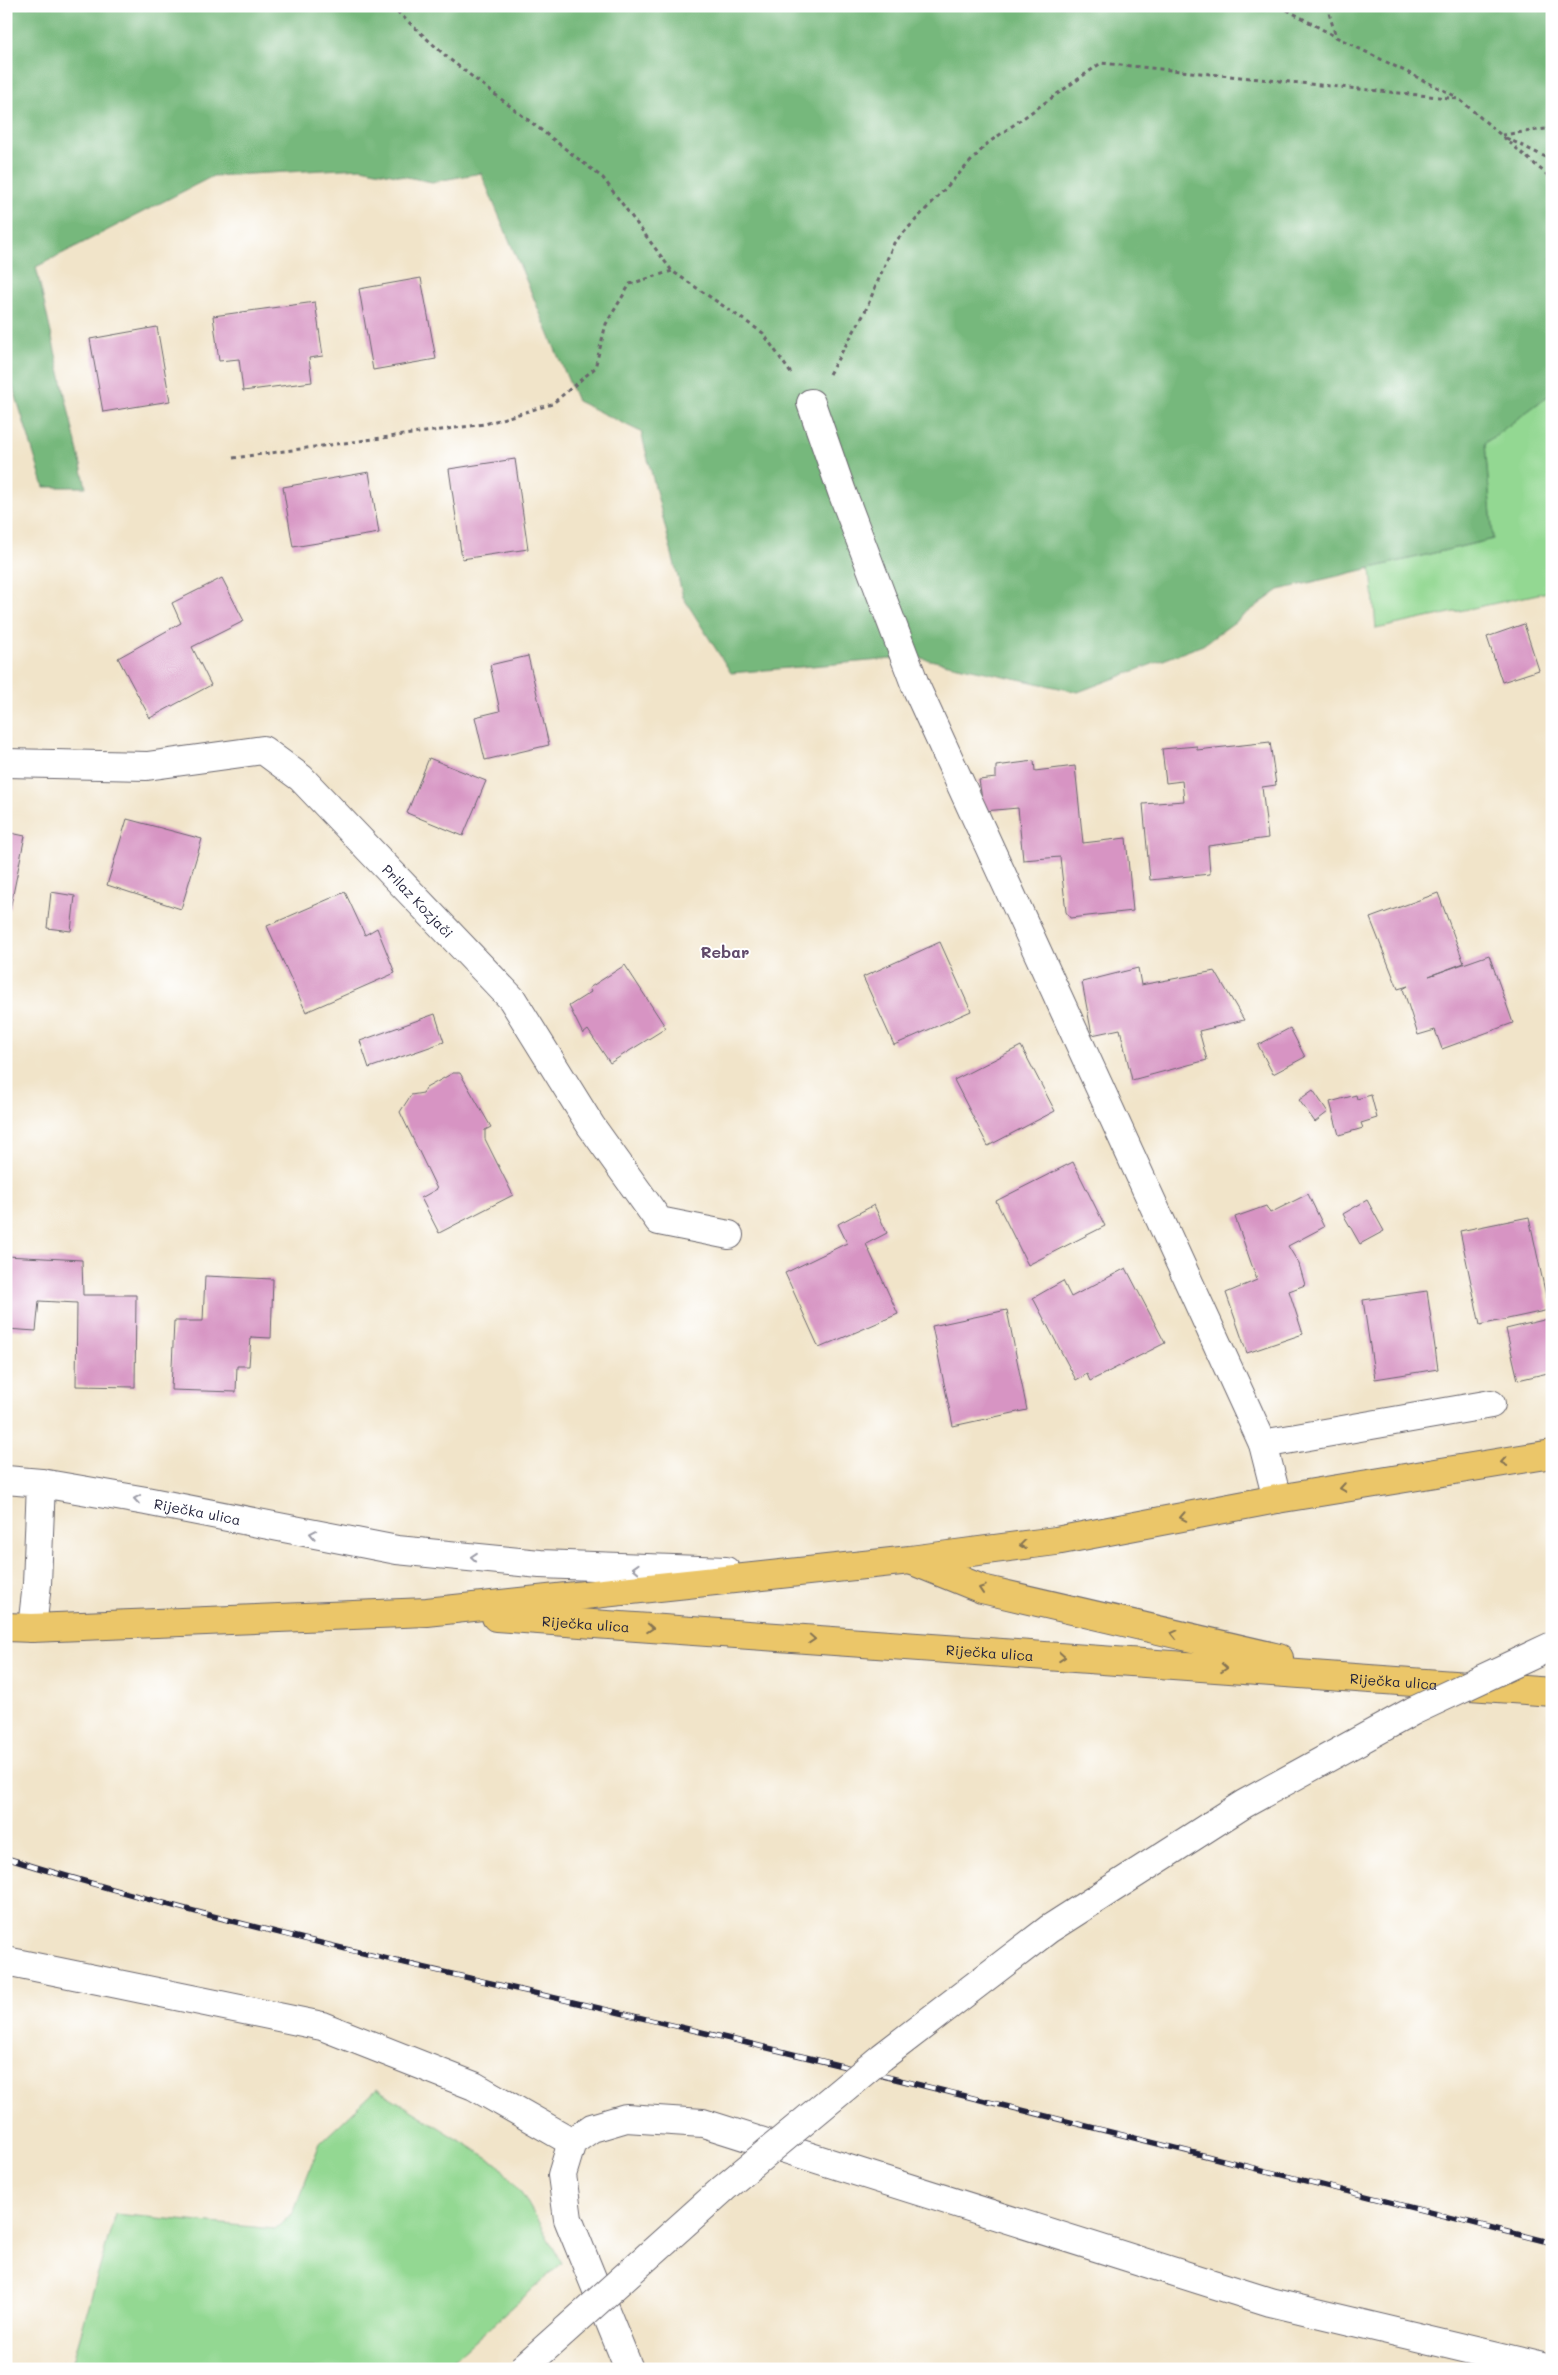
<svg xmlns="http://www.w3.org/2000/svg" width="1558" height="2375" viewBox="0 0 1558 2375" font-family="Mali,sans-serif">
<style>
.green{fill:#93d892;stroke:#5a7d66}
.forest{fill:#76b87c;stroke:#4c6d5c}
.building{fill:#d794c3}
.lines{fill:none;stroke-linecap:round;stroke-linejoin:round}
.minor-casing{stroke:#6a666d;stroke-width:30}
.major-casing{stroke:#6a666d;stroke-width:30}
.path{stroke:#6a666d;stroke-width:3;stroke-dasharray:4 4;stroke-linecap:butt}
.minor{stroke:#fff;stroke-width:28}
.major{stroke:#ebc669;stroke-width:28}
.rail-casing{stroke:#22223b;stroke-width:5.5}
.rail{stroke:#fff;stroke-width:4;stroke-dasharray:11;stroke-linecap:butt}
.minor-bridge-casing{stroke:#6a666d;stroke-width:30;stroke-linecap:butt}
.minor-bridge{stroke:#fff;stroke-width:28}
.oneway{stroke:#867452}
.oneway2{stroke:#9c9ca7}
.labels{text-anchor:middle;dominant-baseline:central;stroke-width:4;stroke-linejoin:round;paint-order:stroke}
.street-label{font-size:14px;fill:#22223b;stroke:#fff}
.quarter-label{font-size:16px;font-weight:bold;fill:#614a6b;stroke:#fff}
</style>
<rect width="100%" height="100%" fill="#fff"/>
<filter id="ink" filterUnits="userSpaceOnUse"><feTurbulence type="fractalNoise" baseFrequency=".02" numOctaves="2"/><feDisplacementMap in="SourceGraphic" scale="10" xChannelSelector="R" yChannelSelector="G"/><feConvolveMatrix kernelMatrix="1 2 1 2 8 2 1 2 1" color-interpolation-filters="sRGB"/></filter>
<filter id="wash" filterUnits="userSpaceOnUse"><feTurbulence type="fractalNoise" baseFrequency=".0096" numOctaves="4" result="noise"/><feDisplacementMap in="SourceGraphic" scale="20" xChannelSelector="R" yChannelSelector="G"/><feGaussianBlur stdDeviation="1.12" result="paint"/><feColorMatrix in="noise" values="0 0 0 0 0 0 0 0 0 0 0 0 0 0 0 0 0 1.4 0 .05"/><feComposite in="paint" operator="in"/></filter>
<g filter="url(#wash)">
<rect width="100%" height="100%" fill="#f1e4c9"/>
<path class="green" d="M 1552,393 L 1552,591 L 1376,629 L 1371,568 L 1493,539 L 1485,443 Z
M 377,2089 L 498,2164 L 523,2195 L 562,2263 L 443,2369 L 91,2369 L 73,2361 L 115,2214 L 275,2229 L 293,2213 L 320,2143 Z"/>
<path class="forest" d="M 6,6 L 1552,6 L 1552,393 L 1485,443 L 1493,539 L 1279,590 L 1203,645 L 1078,692 L 916,657 L 731,673 L 683,597 L 641,432 L 577,401 L 481,173 L 432,182 L 361,168 L 213,176 L 36,267 L 86,487 L 44,487 L 6,364 Z"/>
<g id="blocks">
<path class="building" d="M 421,278 L 436,359 L 373,370 L 359,289 Z
M 315,302 L 323,356 L 309,358 L 312,382 L 243,391 L 239,359 L 219,361 L 213,316 Z
M 157,327 L 170,401 L 103,412 L 90,339 Z
M 515,459 L 528,549 L 462,559 L 449,469 Z
M 369,472 L 379,533 L 293,547 L 283,487 Z
M 222,578 L 244,621 L 192,647 L 211,685 L 150,718 L 118,658 L 181,623 L 172,603 Z
M 1524,624 L 1539,670 L 1502,682 L 1487,637 Z
M 528,656 L 549,745 L 485,760 L 475,717 L 500,711 L 490,665 Z
M 1270,742 L 1276,785 L 1262,787 L 1268,838 L 1208,846 L 1210,874 L 1150,880 L 1143,804 L 1184,801 L 1182,781 L 1166,783 L 1162,749 L 1197,746 L 1197,750 Z
M 429,758 L 486,781 L 463,836 L 407,813 Z
M 1034,761 L 1035,771 L 1075,766 L 1083,843 L 1126,838 L 1133,911 L 1070,918 L 1066,912 L 1060,857 L 1023,860 L 1018,808 L 984,811 L 979,780 L 996,778 L 996,766 Z
M 127,819 L 202,839 L 181,909 L 107,885 Z
M 6,832 L 25,836 L 10,909 L 6,908 Z
M 51,892 L 75,896 L 71,931 L 47,928 Z
M 345,892 L 365,935 L 377,928 L 395,973 L 306,1012 L 267,926 Z
M 1438,893 L 1464,963 L 1429,976 L 1489,955 L 1513,1023 L 1442,1049 L 1435,1030 L 1418,1035 L 1403,989 L 1408,986 L 1398,989 L 1370,918 Z
M 940,942 L 971,1011 L 894,1045 L 863,977 Z
M 625,965 L 666,1028 L 610,1063 L 588,1030 L 583,1034 L 569,1006 L 591,992 L 589,988 Z
M 1138,968 L 1141,985 L 1215,971 L 1244,1020 L 1199,1031 L 1207,1060 L 1132,1080 L 1120,1029 L 1092,1035 L 1082,982 Z
M 435,1014 L 444,1042 L 369,1068 L 360,1041 Z
M 1290,1028 L 1305,1057 L 1273,1074 L 1258,1045 Z
M 1021,1046 L 1055,1111 L 988,1146 L 954,1080 Z
M 453,1073 L 460,1073 L 491,1127 L 485,1130 L 485,1139 L 513,1195 L 439,1233 L 421,1198 L 437,1189 L 400,1112 L 411,1095 L 423,1093 L 426,1088 Z
M 1313,1090 L 1328,1112 L 1315,1122 L 1299,1100 Z
M 1356,1095 L 1357,1099 L 1371,1095 L 1377,1118 L 1361,1123 L 1363,1128 L 1339,1135 L 1330,1102 Z
M 1073,1162 L 1105,1226 L 1028,1265 L 996,1201 Z
M 1308,1194 L 1324,1227 L 1288,1246 L 1299,1264 L 1305,1285 L 1289,1291 L 1303,1334 L 1247,1353 L 1226,1293 L 1257,1280 L 1235,1217 L 1266,1206 L 1270,1213 Z
M 1367,1200 L 1384,1231 L 1360,1244 L 1343,1214 Z
M 874,1205 L 887,1233 L 866,1244 L 898,1314 L 819,1348 L 785,1273 L 847,1243 L 838,1224 Z
M 1529,1217 L 1549,1310 L 1480,1325 L 1460,1231 Z
M 6,1256 L 82,1260 L 83,1295 L 136,1295 L 135,1387 L 76,1386 L 77,1303 L 39,1301 L 36,1331 L 6,1329 Z
M 1126,1268 L 1165,1343 L 1090,1381 L 1087,1374 L 1076,1380 L 1033,1298 L 1063,1281 L 1071,1297 Z
M 205,1276 L 273,1279 L 271,1338 L 251,1337 L 249,1366 L 237,1366 L 236,1392 L 171,1390 L 174,1321 L 203,1321 Z
M 1427,1291 L 1438,1369 L 1375,1379 L 1363,1300 Z
M 1007,1310 L 1027,1410 L 953,1426 L 932,1326 Z
M 1552,1318 L 1552,1372 L 1518,1380 L 1506,1329 Z"/>
</g>
</g>
<g filter="url(#ink)">
<use href="#blocks" fill-opacity="0" stroke="#6a666d" stroke-width="1"/>
<g class="lines">
<defs>
<g id="minor">
<path d="M 811,403 L 842,492 L 916,687 L 1263,1444 L 1277,1499"/>
<path id="s1" d="M 6,763 L 147,766 L 263,750 L 301,778 L 512,999 L 591,1126 L 659,1221 L 729,1235"/>
<path d="M 1263,1444 L 1491,1404"/>
<path d="M 6,1480 L 41,1483 L 37,1584 L 32,1628"/>
<path id="s2" d="M 41,1483 L 146,1501 L 397,1550 L 540,1564 L 726,1571"/>
<path d="M 6,1961 L 322,2026 L 474,2086 L 572,2142"/>
<path d="M 629,2369 L 568,2219 L 562,2175 L 572,2142 L 592,2128 L 626,2118 L 703,2123 L 1270,2302 L 1552,2369"/>
</g>
<g id="major">
<path d="M 913,1561 L 982,1589 L 1279,1658"/>
<path id="s3" d="M 496,1617 L 1552,1692"/>
<path d="M 6,1627 L 32,1628 L 427,1612 L 910,1560 L 1056,1541 L 1277,1499 L 1552,1454"/>
</g>
</defs>
<use href="#minor" class="minor-casing"/>
<use href="#major" class="major-casing"/>
<path class="path" d="M 391,6 L 448,58 L 603,178 L 672,271 L 763,333 L 792,375
M 1280,6 L 1336,37
M 1327,6 L 1336,37 L 1457,97
M 1502,135 L 1552,128
M 1506,138 L 1552,160
M 829,374 L 864,314 L 894,243 L 988,143 L 1101,63 L 1459,99 L 1552,179
M 233,458 L 485,424 L 552,404 L 595,368 L 606,324 L 630,284 L 672,271"/>
<use href="#minor" class="minor"/>
<use href="#major" class="major"/>
<defs>
<path id="rail" d="M 6,1858 C 233,1928 466,1976 697,2031 C 983,2099 1267,2171 1552,2243"/>
</defs>
<use href="#rail" class="rail-casing"/>
<use href="#rail" class="rail"/>
<defs>
<path id="minor-bridge" d="M 522,2369 L 724,2188 L 882,2057 L 1049,1929 L 1244,1804 L 1413,1711 L 1552,1646"/>
</defs>
<use href="#minor-bridge" class="minor-bridge-casing"/>
<use href="#minor-bridge" class="minor-bridge"/>
</g>
<defs><path id="oneway-chevron" d="M-2-3.5L2.5 0L-2 3.5" fill="none" stroke-width="1.6" stroke-linecap="round" stroke-linejoin="round" transform="scale(1.25)"/></defs>
<g class="oneway">
<use href="#oneway-chevron" transform="translate(1504 1462) rotate(171)"/>
<use href="#oneway-chevron" transform="translate(1343 1488) rotate(171)"/>
<use href="#oneway-chevron" transform="translate(1183 1517) rotate(169)"/>
<use href="#oneway-chevron" transform="translate(1023 1545) rotate(173)"/>
<use href="#oneway-chevron" transform="translate(982 1589) rotate(-162)"/>
<use href="#oneway-chevron" transform="translate(650 1628) rotate(4)"/>
<use href="#oneway-chevron" transform="translate(1174 1634) rotate(-167)"/>
<use href="#oneway-chevron" transform="translate(812 1639) rotate(4)"/>
<use href="#oneway-chevron" transform="translate(1062 1657) rotate(4)"/>
<use href="#oneway-chevron" transform="translate(1224 1668) rotate(4)"/>
</g>
<g class="oneway2">
<use href="#oneway-chevron" transform="translate(137 1499) rotate(-171)"/>
<use href="#oneway-chevron" transform="translate(313 1534) rotate(-169)"/>
<use href="#oneway-chevron" transform="translate(474 1557) rotate(-175)"/>
<use href="#oneway-chevron" transform="translate(636 1568) rotate(-178)"/>
</g>
</g>
<g class="labels">
<g class="street-label">
<text stroke="none"><textPath href="#s1" startOffset="475">Prilaz Kozjači</textPath></text>
<text stroke="none"><textPath href="#s2" startOffset="159">Riječka ulica</textPath></text>
<text stroke="none"><textPath href="#s3" startOffset="90">Riječka ulica</textPath></text>
<text stroke="none"><textPath href="#s3" startOffset="495">Riječka ulica</textPath></text>
<text stroke="none"><textPath href="#s3" startOffset="900">Riječka ulica</textPath></text>
</g>
<g class="quarter-label">
<text x="725" y="951">Rebar</text>
</g>
</g>
<rect width="1558" height="2375" fill="none" stroke="#fff" stroke-width="25"/>
</svg>
